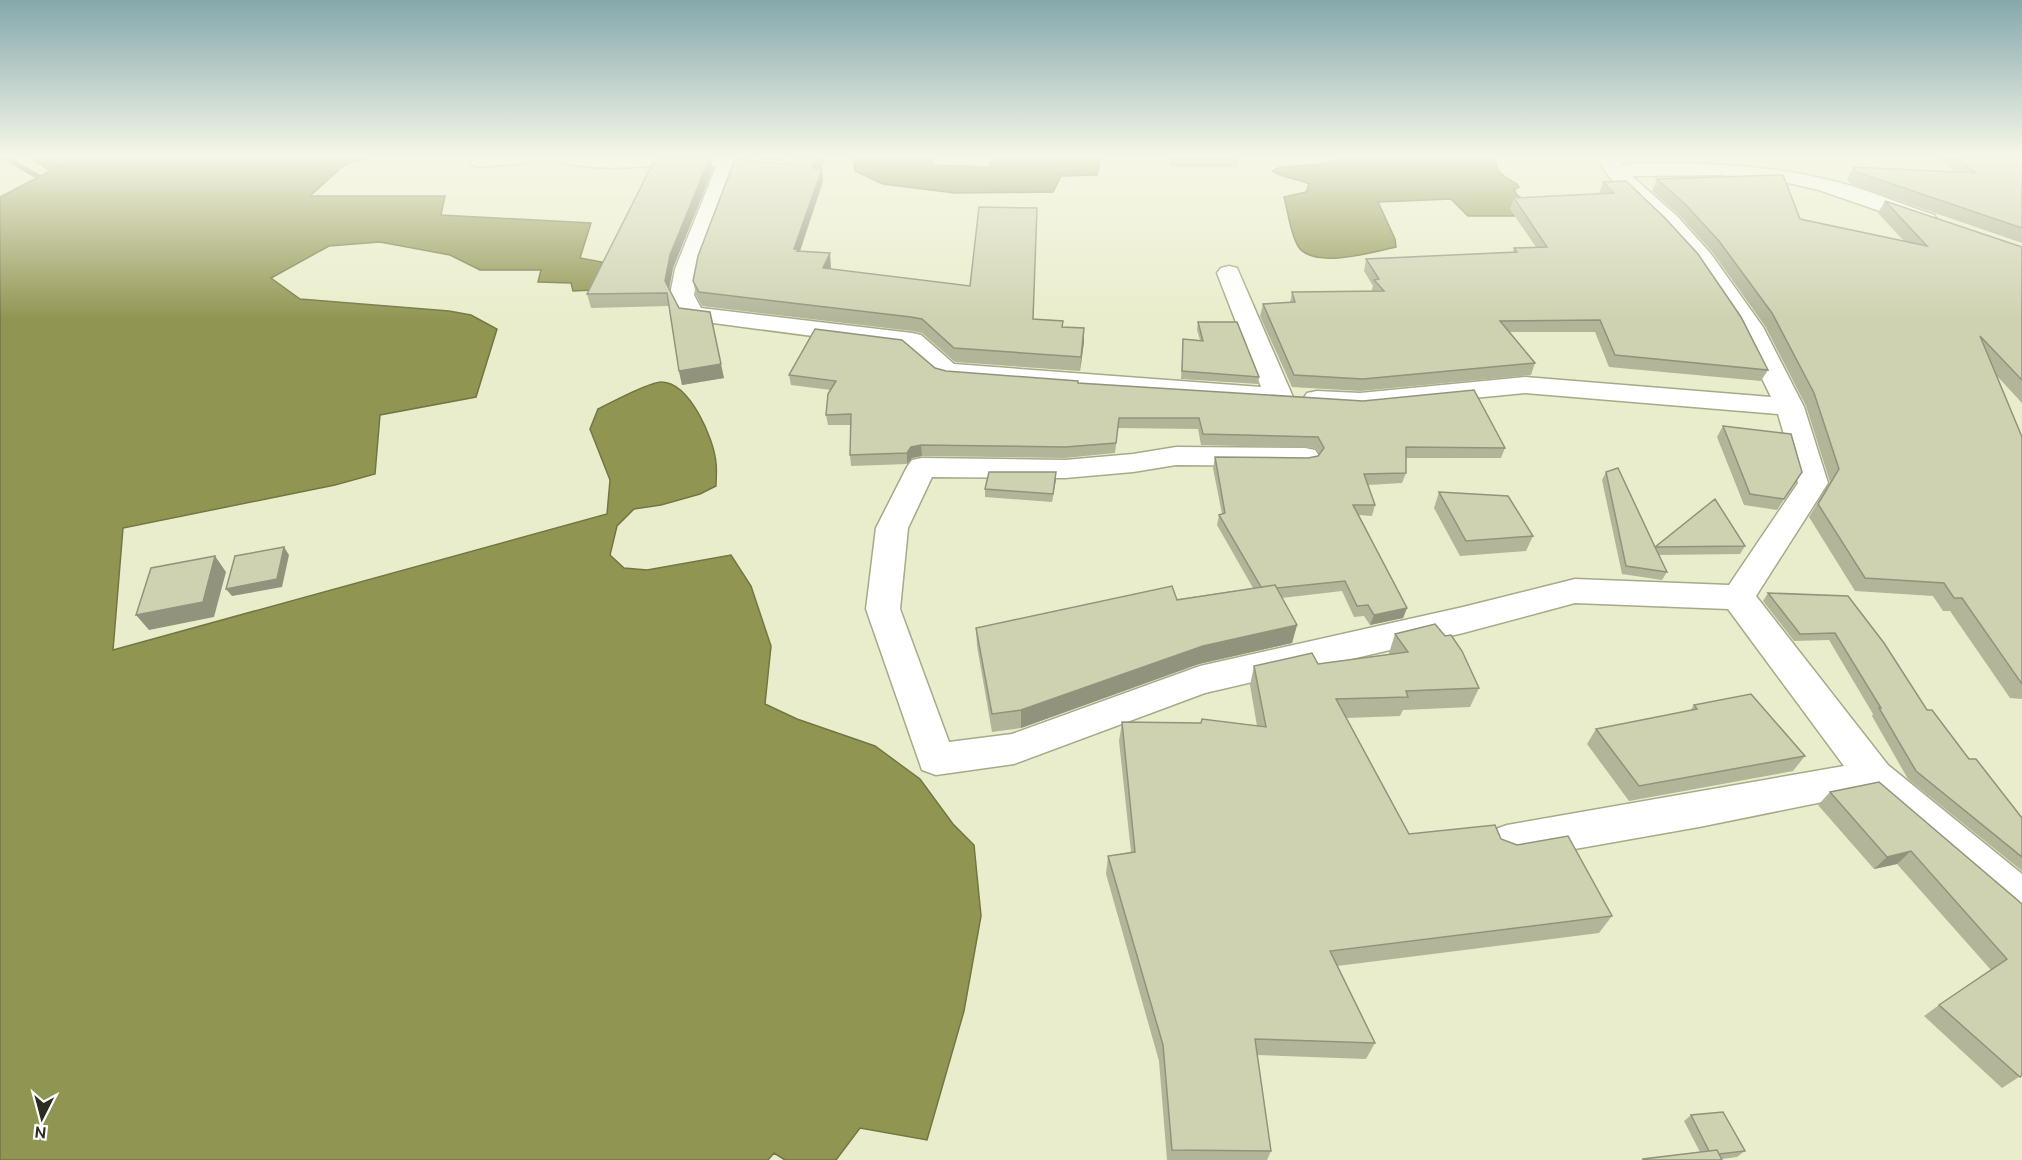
<svg xmlns="http://www.w3.org/2000/svg" width="2022" height="1160" viewBox="0 0 2022 1160" font-family="Ubuntu,sans-serif">
<style>
.water{fill:#919552;stroke:#737643;stroke-width:1.5}
.lines{fill:none;stroke-linecap:round;stroke-linejoin:round}
.stream{fill:#737643;fill-rule:evenodd}
.minor-casing{stroke:#a7a989;stroke-width:3}
.minor{fill:#fff;fill-rule:evenodd}
.wall{fill:#b2b598}
.shaded-wall{fill:#91937c}
.building{fill:#cfd2b1;stroke:#91937c;stroke-width:1.5}
</style>
<rect width="100%" height="100%" fill="#eaedcb"/>
<path class="water" d="M 29,157 L 77,157 L 58,168 L 86,157 L 373,157 L 344,165 L 310,196 L 445,196 L 441,215 L 591,223 L 580,258 L 602,262 L 594,290 L 573,291 L 571,283 L 538,282 L 541,270 L 480,270 L 450,255 L 380,242 L 329,246 L 271,278 L 300,299 L 449,311 L 471,315 L 497,329 L 476,397 L 380,415 L 375,474 L 335,485 L 123,528 L 113,650 L 607,514 L 610,480 L 590,429 L 598,409 C 610,403 651,381 662,382 C 690,383 714,439 716,463 C 717,470 716,479 716,486 L 700,494 L 661,505 L 634,509 L 617,526 L 610,555 L 624,568 L 647,570 L 731,555 L 751,586 L 771,646 L 765,704 L 797,719 L 875,746 L 920,779 L 953,824 L 974,845 L 981,916 L 964,1011 L 927,1140 L 860,1128 L 836,1160 L 785,1160 L 774,1153 L 768,1160 L 0,1160 L 0,197 L 50,171 Z
M 854,157 L 934,157 L 932,165 L 991,167 L 991,157 L 1094,157 L 1100,161 L 1097,175 L 1061,176 L 1053,192 L 955,193 L 883,184 L 855,171 Z
M 1364,157 L 1497,157 C 1492,171 1506,178 1517,184 L 1519,187 L 1514,190 L 1517,195 L 1526,201 L 1517,216 L 1468,216 L 1451,199 L 1378,202 L 1395,239 L 1396,247 C 1374,252 1312,270 1298,246 C 1290,233 1288,211 1284,197 L 1306,192 L 1309,184 C 1296,178 1284,179 1272,171 L 1281,167 L 1325,164 L 1337,159 Z"/>
<g class="lines">
<path class="stream" d="M 0,157 L 9,157 L 42,176 L 35,178 Z"/>
<defs>
<path id="minor" d="M 472,157 L 534,157 L 531,161 L 524,163 L 479,167 L 472,165 L 469,161 Z
M 554,157 L 736,157 L 782,162 L 787,157 L 808,157 L 794,173 L 787,175 L 736,169 L 699,269 L 694,295 L 701,308 L 912,333 L 921,335 L 954,364 L 1261,387 L 1217,273 L 1221,268 L 1229,266 L 1237,268 L 1293,397 L 1289,403 L 1279,405 L 947,379 L 937,377 L 904,348 L 683,319 L 670,295 L 675,269 L 716,167 C 704,166 691,162 679,163 C 637,167 598,172 557,161 Z
M 1596,157 L 1616,157 L 1622,166 L 1634,163 C 1700,163 1761,164 1825,179 C 1862,187 1898,203 1934,215 L 1937,220 L 1934,225 L 1926,227 L 1819,190 L 1788,183 L 1722,175 L 1632,176 L 1678,217 L 1711,254 L 1763,327 L 1804,407 L 1828,483 L 1756,596 L 1888,765 L 2022,874 L 2022,919 L 2007,914 L 1867,793 L 1699,827 L 1507,861 L 1493,856 L 1487,843 L 1493,830 L 1507,825 L 1844,766 L 1728,609 L 1575,603 L 1463,633 L 1205,693 L 1014,764 L 936,775 L 922,770 L 866,609 L 876,528 L 907,467 L 912,460 L 922,458 L 1065,460 L 1133,454 L 1176,447 L 1305,448 L 1315,450 L 1320,457 L 1315,464 L 1305,466 L 1176,465 L 1133,472 L 1065,478 L 932,477 L 908,528 L 900,609 L 949,742 L 1012,734 L 1200,666 L 1463,607 L 1575,579 L 1729,585 L 1798,483 L 1778,414 L 1525,393 L 1360,409 L 1307,405 L 1303,399 L 1307,393 L 1317,391 L 1360,393 L 1525,377 L 1771,397 L 1737,327 L 1694,264 L 1662,227 L 1610,178 Z"/>
</defs>
<use href="#minor" class="minor-casing"/>
<use href="#minor" class="minor"/>
</g>
<path class="wall" d="M 753,157 L 785,157 L 781,160 Z
M 827,157 L 821,169 L 823,181 L 800,252 L 831,267 L 831,269 L 1033,319 L 1063,321 L 1063,327 L 1084,342 L 1080,371 L 955,362 L 922,333 L 912,331 L 702,306 L 696,295 L 693,281 L 786,164 L 794,162 Z
M 1168,157 L 1238,157 L 1237,167 L 1170,167 Z
M 1936,157 L 2022,157 L 2022,243 L 1851,184 L 1847,179 L 1853,167 L 1955,172 Z
M 713,169 L 673,268 L 669,289 L 679,308 L 724,378 L 682,385 L 679,371 L 669,306 L 591,308 L 587,294 Z
M 1657,179 L 1800,219 L 1904,241 L 1878,213 L 1885,201 L 2022,247 L 2022,403 L 1997,376 L 2022,437 L 2022,699 L 2010,698 L 1950,611 L 1943,611 L 1933,596 L 1855,591 L 1809,517 L 1830,482 L 1806,406 L 1765,326 L 1713,253 L 1680,216 L 1652,191 Z
M 1626,181 L 1768,370 L 1761,381 L 1609,367 L 1595,332 L 1510,332 L 1535,363 L 1531,375 L 1360,391 L 1292,387 L 1260,316 L 1263,304 L 1290,303 L 1292,292 L 1371,292 L 1373,286 L 1364,271 L 1366,259 L 1513,252 L 1514,248 L 1536,247 L 1510,209 L 1514,198 L 1601,194 L 1599,193 L 1603,182 Z
M 1198,322 L 1259,377 L 1258,384 L 1181,379 L 1183,339 L 1200,340 L 1197,330 Z
M 935,368 L 946,371 L 1078,383 L 1505,448 L 1501,458 L 1406,458 L 1406,473 L 1402,483 L 1368,485 L 1375,505 L 1372,516 L 1359,515 L 1407,608 L 1403,618 L 1370,625 L 1364,616 L 1354,617 L 1342,591 L 1282,598 L 1297,625 L 1292,643 L 1199,664 L 1021,728 L 992,732 L 977,646 L 976,628 L 1253,588 L 1217,525 L 1219,515 L 1222,514 L 1213,468 L 1215,457 L 1308,458 L 1318,456 L 1319,454 L 1315,448 L 1201,445 L 1198,429 L 1118,428 L 1115,453 L 1065,458 L 922,456 L 912,458 L 907,464 L 851,466 L 850,455 L 851,425 L 828,425 L 826,415 L 831,390 L 791,385 L 789,375 Z
M 1723,426 L 1802,472 L 1777,510 L 1744,505 L 1717,437 Z
M 1056,472 L 1052,502 L 985,497 L 985,489 Z
M 1606,472 L 1655,547 L 1745,546 L 1740,554 L 1659,555 L 1667,572 L 1662,580 L 1622,574 L 1602,480 Z
M 1439,492 L 1533,536 L 1526,551 L 1460,556 L 1434,508 Z
M 1768,593 L 1848,596 L 1927,710 L 1969,759 L 2022,818 L 2022,871 L 1908,779 L 1872,716 L 1873,714 L 1829,640 L 1794,641 L 1763,601 Z
M 1395,634 L 1479,688 L 1470,707 L 1403,710 L 1400,716 L 1346,718 L 1409,834 L 1501,839 L 1612,916 L 1599,933 L 1337,966 L 1375,1043 L 1366,1059 L 1257,1055 L 1271,1151 L 1267,1160 L 1167,1160 L 1159,1061 L 1106,874 L 1108,856 L 1131,852 L 1119,741 L 1122,722 L 1201,723 L 1202,719 L 1257,726 L 1250,685 L 1254,666 L 1318,664 L 1389,654 L 1389,653 Z
M 1694,705 L 1805,756 L 1793,771 L 1629,801 L 1587,744 L 1596,729 L 1690,711 Z
M 1830,792 L 2021,903 L 2022,1075 L 2002,1088 L 1924,1016 L 1939,1005 L 1991,970 L 1897,864 L 1874,869 L 1818,805 Z
M 1691,1115 L 1745,1151 L 1737,1157 L 1722,1159 L 1722,1160 L 1641,1160 L 1643,1159 L 1700,1152 L 1684,1121 Z"/>
<path class="shaded-wall" d="M 710,157 L 713,169 L 673,268 L 668,295 L 665,281 L 670,255 Z
M 818,157 L 827,157 L 813,181 L 812,168 Z
M 822,169 L 823,181 L 799,253 L 794,249 Z
M 830,253 L 831,267 L 825,282 L 823,268 Z
M 710,312 L 724,378 L 682,385 L 679,371 Z
M 1084,328 L 1084,342 L 1080,371 L 1081,357 Z
M 921,445 L 922,456 L 912,458 L 907,464 L 907,453 L 911,447 Z
M 1056,472 L 1056,480 L 1052,502 L 1053,494 Z
M 284,547 L 289,555 L 282,587 L 232,596 L 226,589 Z
M 215,556 L 226,572 L 214,617 L 149,630 L 136,615 Z
M 1407,608 L 1403,618 L 1370,625 L 1374,615 Z
M 1297,625 L 1292,643 L 1199,664 L 1021,728 L 1021,710 L 1203,646 Z
M 1911,851 L 1897,864 L 1874,869 L 1887,857 Z"/>
<path class="building" d="M 656,157 L 710,157 L 670,255 L 665,281 L 679,308 L 710,312 L 721,364 L 679,371 L 667,293 L 587,294 Z
M 798,157 L 818,157 L 812,168 L 822,169 L 794,249 L 799,249 L 797,251 L 830,253 L 823,268 L 970,286 L 979,207 L 1037,208 L 1033,319 L 1063,321 L 1062,327 L 1084,328 L 1081,357 L 954,348 L 922,319 L 911,317 L 699,292 L 693,281 L 698,256 L 735,159 L 786,164 L 794,162 Z
M 1956,157 L 2022,157 L 2022,228 L 1857,172 L 1853,167 L 1976,173 Z
M 1783,175 L 1800,219 L 1927,246 L 1885,201 L 2022,247 L 2022,380 L 1980,336 L 2022,437 L 2022,684 L 1962,598 L 1954,598 L 1944,583 L 1865,578 L 1818,504 L 1839,469 L 1814,393 L 1772,313 L 1719,241 L 1685,204 L 1657,179 Z
M 1626,181 L 1665,218 L 1698,254 L 1741,317 L 1768,370 L 1615,355 L 1600,320 L 1500,321 L 1535,363 L 1363,379 L 1294,375 L 1263,304 L 1295,302 L 1292,292 L 1384,291 L 1374,280 L 1379,279 L 1366,259 L 1517,252 L 1514,248 L 1547,247 L 1514,198 L 1614,193 L 1603,182 Z
M 1198,322 L 1237,322 L 1259,377 L 1182,371 L 1183,339 L 1203,341 Z
M 815,329 L 902,340 L 935,368 L 946,371 L 1078,381 L 1078,383 L 1363,401 L 1474,390 L 1505,448 L 1406,447 L 1406,473 L 1364,474 L 1375,505 L 1353,505 L 1407,608 L 1374,615 L 1368,605 L 1357,606 L 1345,581 L 1277,588 L 1275,585 L 1261,587 L 1219,515 L 1225,513 L 1215,457 L 1308,458 L 1318,456 L 1324,448 L 1318,437 L 1203,434 L 1199,418 L 1119,418 L 1116,443 L 1065,447 L 921,445 L 911,447 L 907,453 L 850,455 L 851,414 L 826,415 L 828,394 L 836,381 L 789,375 Z
M 1723,426 L 1791,434 L 1802,472 L 1784,499 L 1750,494 Z
M 1618,468 L 1655,547 L 1715,499 L 1745,546 L 1655,547 L 1667,572 L 1626,566 L 1606,472 Z
M 989,472 L 1056,472 L 1053,494 L 985,489 Z
M 1439,492 L 1508,496 L 1533,536 L 1466,541 Z
M 284,547 L 277,579 L 226,589 L 235,556 Z
M 215,556 L 203,602 L 136,615 L 151,568 Z
M 1275,585 L 1297,625 L 1203,646 L 1021,710 L 992,714 L 976,628 L 1172,586 L 1177,600 Z
M 1768,593 L 1848,596 L 1884,643 L 1927,710 L 1932,710 L 1969,759 L 1976,759 L 2022,818 L 2022,857 L 1916,771 L 1879,708 L 1881,708 L 1835,633 L 1800,634 Z
M 1435,624 L 1445,636 L 1451,635 L 1462,651 L 1479,688 L 1406,691 L 1408,697 L 1336,699 L 1409,834 L 1495,825 L 1501,839 L 1517,845 L 1568,836 L 1612,916 L 1330,951 L 1375,1043 L 1255,1039 L 1271,1151 L 1172,1150 L 1163,1045 L 1108,856 L 1135,852 L 1122,722 L 1201,723 L 1202,719 L 1266,727 L 1254,666 L 1312,653 L 1318,664 L 1408,652 L 1395,634 Z
M 1751,694 L 1805,756 L 1639,786 L 1596,729 L 1697,709 L 1694,705 Z
M 1879,782 L 2022,904 L 2022,1075 L 2020,1077 L 1939,1005 L 2007,959 L 1911,851 L 1887,857 L 1830,792 Z
M 1723,1112 L 1745,1151 L 1719,1154 L 1717,1150 L 1709,1151 L 1691,1115 Z
M 1717,1150 L 1722,1160 L 1643,1160 L 1643,1159 Z"/>
<linearGradient id="sky" x2="0" y2="1"><stop stop-color="#85a8ac"/><stop offset="0.49" stop-color="#f6f7e8"/><stop offset="1" stop-color="#f6f7e8" stop-opacity="0"/></linearGradient>
<rect width="2022" height="319" fill="url(#sky)"/>
<g transform="translate(42 1118) rotate(186)" stroke="#ffffff" stroke-width="4.5" paint-order="stroke">
<path d="M0-4.5L10 22L0 15L-10 22Z" fill="#2c2d20"/>
<text y="-9" font-size="16" font-weight="bold" text-anchor="middle" fill="#2c2d20">N</text>
</g>
</svg>
